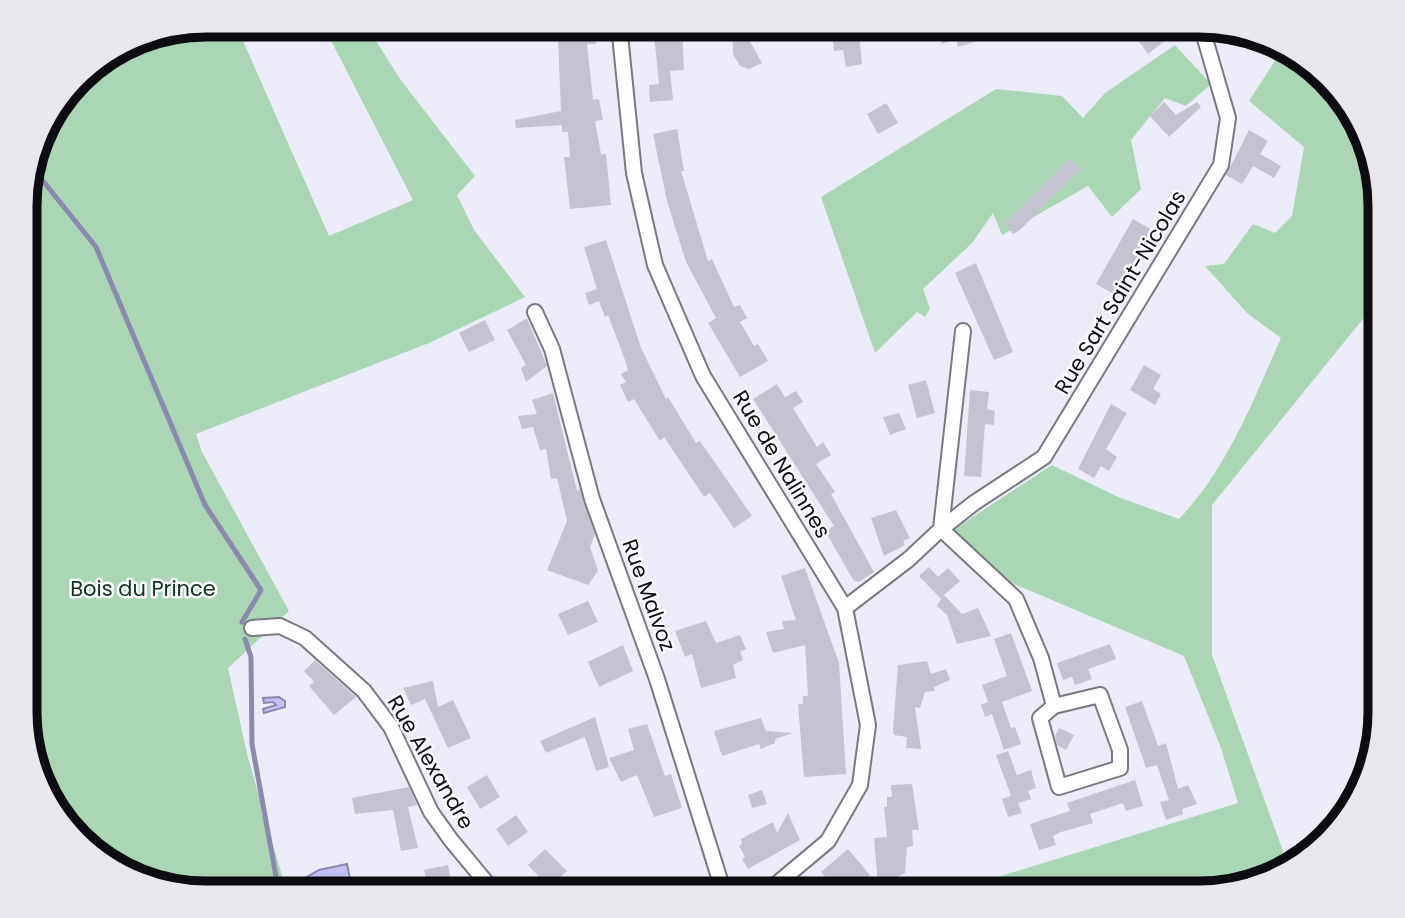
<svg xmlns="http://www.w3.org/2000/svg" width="1405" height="918" viewBox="0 0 1405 918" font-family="Poppins,sans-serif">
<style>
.green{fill:#abd6b6}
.water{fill:#c0c0f3;stroke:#8a8aaf;stroke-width:2}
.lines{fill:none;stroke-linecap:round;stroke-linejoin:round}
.stream{stroke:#8a8aaf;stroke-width:5}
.building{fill:#c4c4d0}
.street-casing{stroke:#797984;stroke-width:18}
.street{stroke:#fff;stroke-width:14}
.labels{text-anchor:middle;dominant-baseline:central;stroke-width:5;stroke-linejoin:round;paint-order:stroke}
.street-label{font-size:21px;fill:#0d0d11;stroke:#fafaff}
.park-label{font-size:21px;fill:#0f341c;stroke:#fafaff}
.rim{fill:none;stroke:#0d0d11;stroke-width:9}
</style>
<rect width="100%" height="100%" fill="#ebecf8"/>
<path class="green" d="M 206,25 L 236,25 L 329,236 L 413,200 L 323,25 L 366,25 L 400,79 L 475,176 L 457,195 L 474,230 L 525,297 L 429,343 L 196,434 L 202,452 L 289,611 L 228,668 L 248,758 L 287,893 L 205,893 L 105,863 L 49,803 L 26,736 L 26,182 L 43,125 L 86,70 L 137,38 Z
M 1175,45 L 1211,84 L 1186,106 L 1165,98 L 1131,140 L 1141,189 L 1112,217 L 1088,186 L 1002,235 L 993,213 L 972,243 L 923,289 L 930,309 L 925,317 L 917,312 L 875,353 L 821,197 L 996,89 L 1062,96 L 1083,118 L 1105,93 Z
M 1282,50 L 1300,55 L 1356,115 L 1380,194 L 1380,298 L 1212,505 L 1212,655 L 1288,865 L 1292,868 L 1211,893 L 946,893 L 1238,803 L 1221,748 L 1184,656 L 1014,584 L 950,532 L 1052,465 L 1118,497 L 1179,519 C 1227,469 1253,401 1281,338 L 1247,313 L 1205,266 L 1224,264 L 1253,224 L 1275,233 L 1292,216 L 1304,147 L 1249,101 Z"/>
<path class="water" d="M 279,697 L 285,701 L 285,707 L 264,713 L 263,709 L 276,705 L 273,702 L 264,703 L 263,698 Z
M 347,864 L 353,893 L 297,893 L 295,884 L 319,870 Z"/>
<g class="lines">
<path class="stream" d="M 31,166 L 96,247 L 205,505 L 261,590 L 242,622
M 245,639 L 251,657 L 252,744 L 279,893"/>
</g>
<path class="building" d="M 549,24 L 594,24 L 596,44 L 587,44 L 593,100 L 599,99 L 603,120 L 595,121 L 601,154 L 606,154 L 611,205 L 570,209 L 564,157 L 570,157 L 568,132 L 562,132 L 562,125 L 516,128 L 515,120 L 561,111 L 558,38 L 551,38 Z
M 653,24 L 682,24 L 684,70 L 670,71 L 673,100 L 650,102 L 649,85 L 659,84 Z
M 732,24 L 792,24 L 792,36 L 748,38 L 762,63 L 749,69 L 740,66 L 733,54 Z
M 831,24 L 858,24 L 862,64 L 846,67 L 843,50 L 834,51 Z
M 947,24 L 1021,24 L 1021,28 L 958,47 L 956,39 L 942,44 L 935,29 Z
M 1150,24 L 1187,24 L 1148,54 L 1135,36 Z
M 1164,102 L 1176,115 L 1197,102 L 1201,107 L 1169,137 L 1150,116 Z
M 886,103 L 898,123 L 878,134 L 867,114 Z
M 677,129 L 684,171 L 681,171 L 708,261 L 712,259 L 734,307 L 740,305 L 747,318 L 740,322 L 754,346 L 758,344 L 768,361 L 740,377 L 708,323 L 716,318 L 686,262 L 667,201 L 653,134 Z
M 1249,130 L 1268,141 L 1260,154 L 1281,166 L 1274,178 L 1253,166 L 1242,184 L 1226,175 Z
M 1070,158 L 1081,169 L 1020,230 L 1013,234 L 1004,224 Z
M 1133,219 L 1152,230 L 1119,297 L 1096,284 Z
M 606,240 L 641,348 L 666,399 L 668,397 L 696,443 L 700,441 L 752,516 L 734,528 L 710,493 L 704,497 L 664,437 L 660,441 L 634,399 L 628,402 L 620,385 L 626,382 L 621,374 L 628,370 L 625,360 L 608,315 L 605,317 L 599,301 L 589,305 L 585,293 L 597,289 L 584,247 Z
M 976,263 L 1013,352 L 994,360 L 955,273 Z
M 527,318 L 547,366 L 526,382 L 521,368 L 526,365 L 507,330 Z
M 485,320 L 495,340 L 469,352 L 459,333 Z
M 1144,365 L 1161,375 L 1153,389 L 1161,394 L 1155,405 L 1130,390 Z
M 926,380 L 935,413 L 917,418 L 908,385 Z
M 777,384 L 785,397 L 796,391 L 803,402 L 793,408 L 817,447 L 823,442 L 831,455 L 816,464 L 835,492 L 831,494 L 874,572 L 859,582 L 854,581 L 825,531 L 834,526 L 753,399 Z
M 970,390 L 989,392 L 987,409 L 995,411 L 994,425 L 985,424 L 981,477 L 964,476 Z
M 553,393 L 577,491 L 580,490 L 595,534 L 590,547 L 598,571 L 588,585 L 547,570 L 567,521 L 557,478 L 551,479 L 546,449 L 540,450 L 533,427 L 522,429 L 518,416 L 537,414 L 532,400 Z
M 1111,404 L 1127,413 L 1106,449 L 1117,457 L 1109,471 L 1101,466 L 1094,478 L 1078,469 Z
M 899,413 L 906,429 L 890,435 L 883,417 Z
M 896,510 L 910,538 L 903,541 L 905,545 L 884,556 L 871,518 Z
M 929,567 L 938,577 L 948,568 L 960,581 L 944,595 L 962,614 L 978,608 L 991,636 L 957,644 L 947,615 L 937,606 L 941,599 L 919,576 Z
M 805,568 L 839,663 L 846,774 L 804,777 L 798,704 L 803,704 L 803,696 L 808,696 L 805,645 L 773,653 L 766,632 L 784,629 L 782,621 L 796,620 L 781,576 Z
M 588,601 L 598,622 L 568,635 L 558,614 Z
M 706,621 L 716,643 L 740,635 L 746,649 L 740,652 L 743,660 L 733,665 L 736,678 L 701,688 L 692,654 L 685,657 L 675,631 Z
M 1011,633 L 1032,691 L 1002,702 L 1011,728 L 1015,727 L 1021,744 L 1004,750 L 992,714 L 985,717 L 981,705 L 988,702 L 982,685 L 1007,676 L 994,639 Z
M 1110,644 L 1116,659 L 1088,669 L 1092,679 L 1075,685 L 1072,677 L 1063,680 L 1057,663 Z
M 623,645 L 633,671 L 599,687 L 588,662 Z
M 315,660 L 356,697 L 334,715 L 309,686 L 314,682 L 304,671 Z
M 927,661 L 931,674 L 946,669 L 950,680 L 934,687 L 935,691 L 925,692 L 920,708 L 915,707 L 921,749 L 906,748 L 907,737 L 894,735 L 893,730 L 898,665 Z
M 433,681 L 438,707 L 453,700 L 471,738 L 448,748 L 425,699 L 411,705 L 403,688 Z
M 1142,701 L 1158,746 L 1166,743 L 1178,789 L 1188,785 L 1197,804 L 1182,809 L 1183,814 L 1166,820 L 1160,802 L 1169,800 L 1157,765 L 1146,768 L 1125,707 Z
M 595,717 L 609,767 L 596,771 L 585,737 L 546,753 L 540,741 Z
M 761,718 L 766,731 L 793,733 L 775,739 L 775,743 L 761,749 L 759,744 L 722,756 L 714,731 Z
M 647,724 L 665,776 L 671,774 L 682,808 L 654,817 L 637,775 L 621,782 L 609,758 L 634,750 L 628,729 Z
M 1059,728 L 1074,735 L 1066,750 L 1057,745 L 1055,736 Z
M 1008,751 L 1017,775 L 1031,770 L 1036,788 L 1028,791 L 1031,799 L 1018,803 L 1022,813 L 1008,817 L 1002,799 L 1011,796 L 996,755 Z
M 487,775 L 500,797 L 480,809 L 467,787 Z
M 1135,780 L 1143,806 L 1126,811 L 1123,803 L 1090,814 L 1093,823 L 1061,832 L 1053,836 L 1056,845 L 1039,850 L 1030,824 L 1070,811 L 1067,803 Z
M 912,784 L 919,830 L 912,830 L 913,846 L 907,847 L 905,873 L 878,886 L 874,838 L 887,837 L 884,807 L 887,807 L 887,797 L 892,797 L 891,785 Z
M 409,787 L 417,805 L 408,807 L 418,848 L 401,851 L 393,810 L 355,814 L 352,798 Z
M 762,790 L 767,804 L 752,808 L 748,795 Z
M 788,813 L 800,840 L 748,869 L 742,859 L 745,857 L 739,846 L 742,844 L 741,839 L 773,822 L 777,833 Z
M 516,815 L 528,832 L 508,846 L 496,829 Z
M 545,849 L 567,871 L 549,887 L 528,865 Z
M 848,849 L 870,875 L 847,893 L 840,893 L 821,872 Z
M 448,865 L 453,890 L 434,893 L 433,885 L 428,886 L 424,870 Z"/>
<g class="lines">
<defs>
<path id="street" d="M 619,25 L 634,173 L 655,265 L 703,376 L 845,608 L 868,725 L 860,785 L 828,841 L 766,893
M 535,312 L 552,349 L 592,499 L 657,679 L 724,893
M 963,331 L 941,529 L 1016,599 L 1041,658 L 1054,706
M 845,608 L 909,559 L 941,529 L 974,503 L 1044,457 L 1221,165 L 1228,118 L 1201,25
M 252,628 L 280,626 L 305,638 L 364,691 L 391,727 L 431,812 L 451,840 L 495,893
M 1100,695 L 1120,750 L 1120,768 L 1059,787 L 1040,718 L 1054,706 Z"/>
</defs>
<use href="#street" class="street-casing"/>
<use href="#street" class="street"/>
</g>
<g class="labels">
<g class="street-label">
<text transform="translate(1120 292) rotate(-59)">Rue Sart Saint-Nicolas</text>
<text transform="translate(782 464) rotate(59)">Rue de Nalinnes</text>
<text transform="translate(649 595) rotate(70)">Rue Malvoz</text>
<text transform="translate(431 762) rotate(60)">Rue Alexandre</text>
</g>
<g class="park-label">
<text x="143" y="588">Bois du Prince</text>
</g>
</g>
<path d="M0 0H1405V918H0ZM206 37H1199A169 169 0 0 1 1368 206V712A169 169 0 0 1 1199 881H206A169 169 0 0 1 37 712V206A169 169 0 0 1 206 37Z" fill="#e7e7ec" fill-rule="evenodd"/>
<path class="rim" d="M206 37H1199A169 169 0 0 1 1368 206V712A169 169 0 0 1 1199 881H206A169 169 0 0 1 37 712V206A169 169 0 0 1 206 37Z"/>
</svg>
